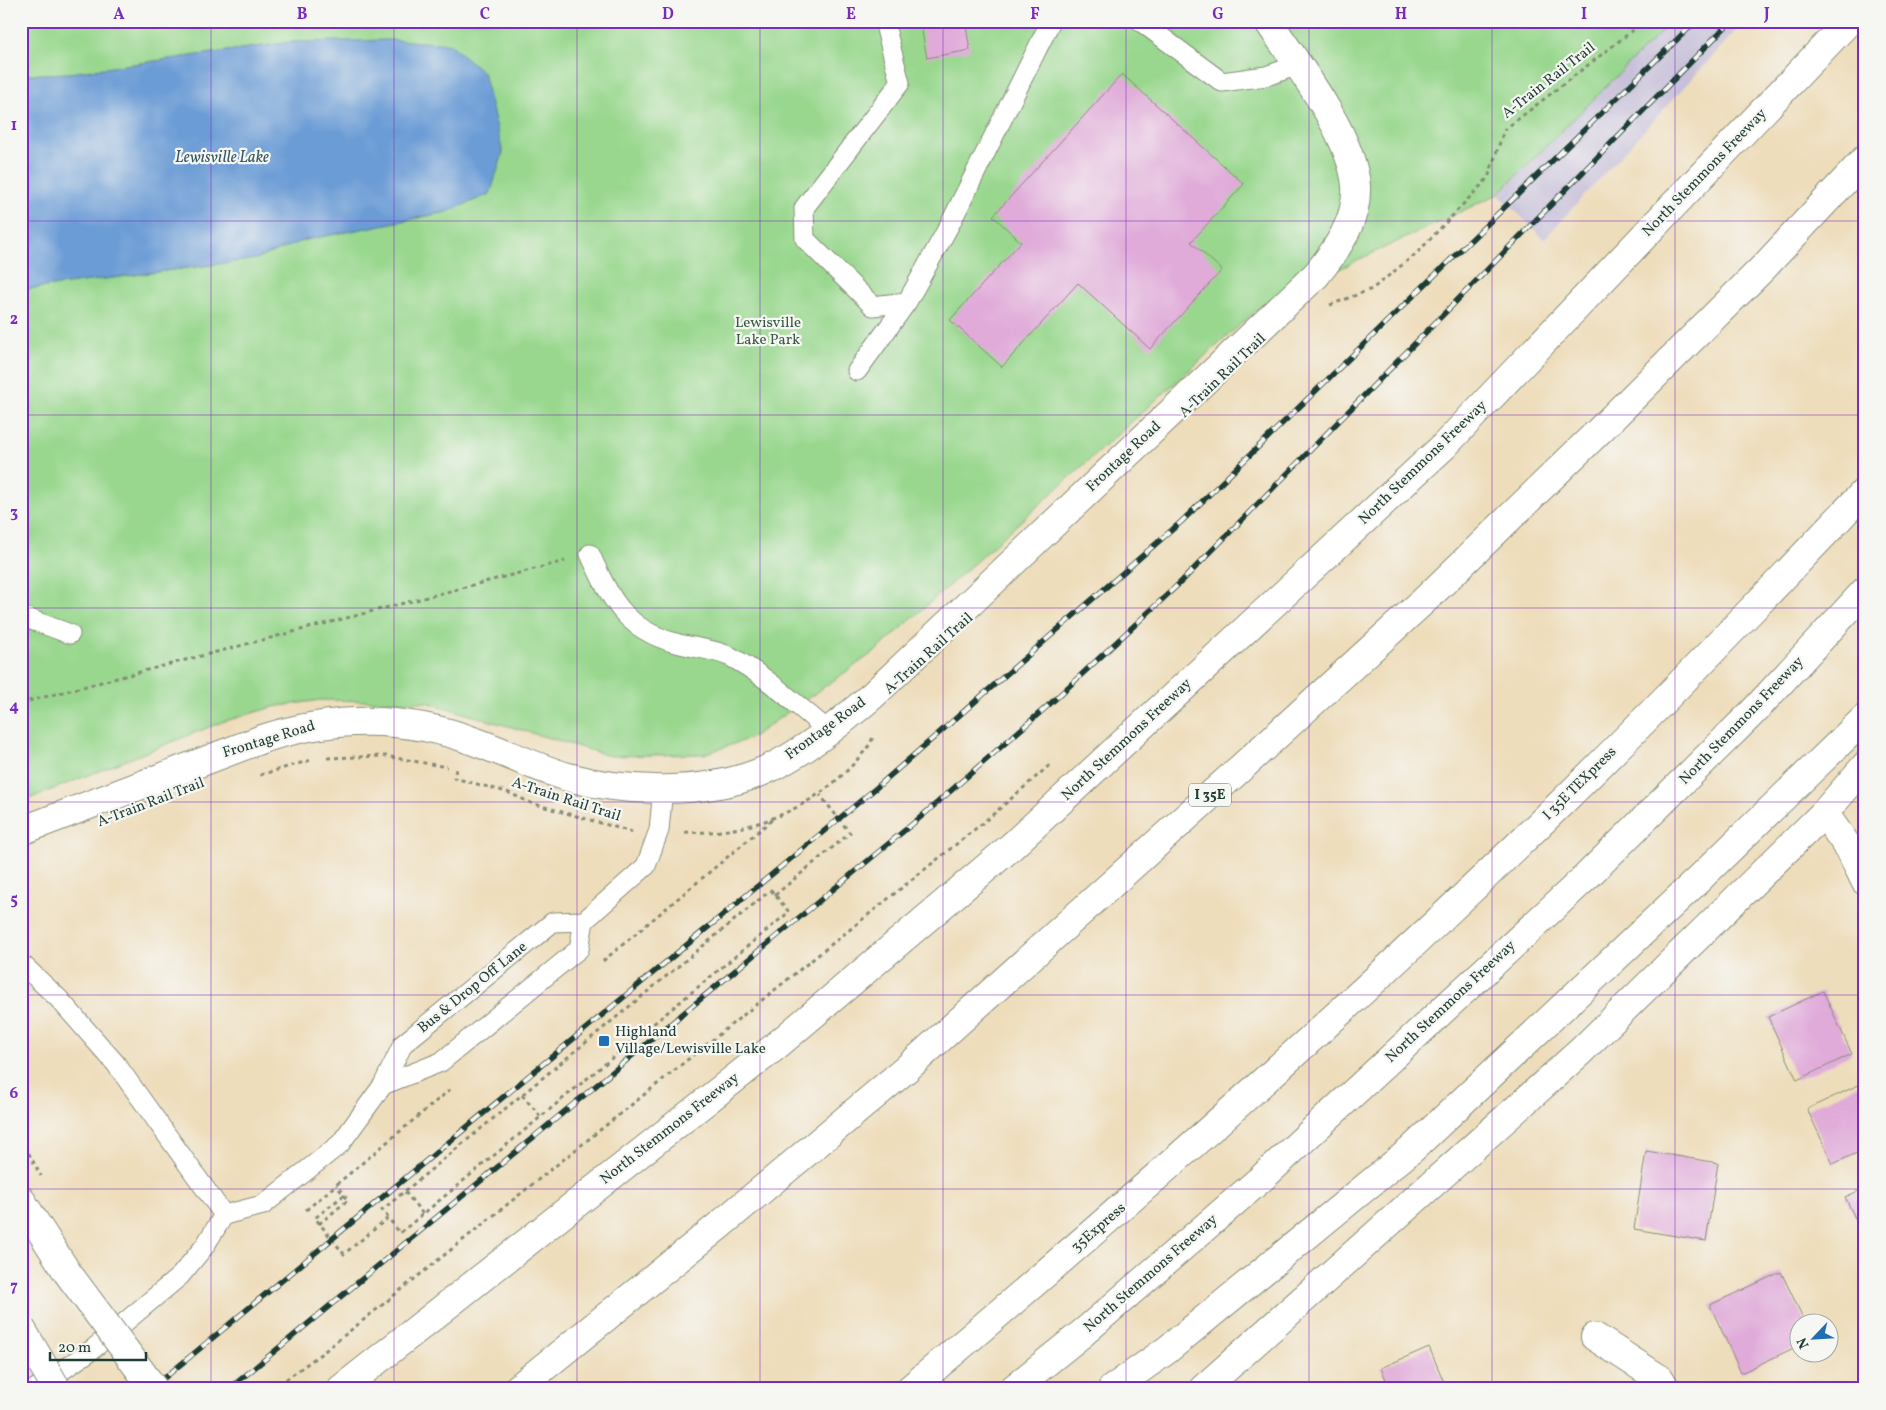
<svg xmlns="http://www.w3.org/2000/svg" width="1886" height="1410" viewBox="0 0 1886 1410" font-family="Vollkorn,serif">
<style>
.industrial{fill:#c7c0d9}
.green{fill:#98d78d;stroke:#5c8a60}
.water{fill:#6c9cd6;stroke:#466c85}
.building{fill:#e0aad9}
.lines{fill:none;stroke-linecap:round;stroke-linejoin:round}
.service-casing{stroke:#868d78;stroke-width:21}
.minor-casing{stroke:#868d78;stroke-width:30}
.tertiary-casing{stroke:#868d78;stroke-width:30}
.secondary-casing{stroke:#868d78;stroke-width:30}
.motorway-casing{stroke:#868d78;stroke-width:30}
.path{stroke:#868d78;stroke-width:3;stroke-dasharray:4 4;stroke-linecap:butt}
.service{stroke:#fff;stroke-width:19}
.minor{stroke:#fff;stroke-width:28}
.tertiary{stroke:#fff;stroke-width:28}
.secondary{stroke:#fff;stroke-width:28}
.motorway{stroke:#fff;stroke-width:28}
.rail-casing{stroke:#1f3d34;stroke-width:5.5}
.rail{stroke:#f6f6f2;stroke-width:4;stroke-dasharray:11;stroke-linecap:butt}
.secondary-bridge-casing{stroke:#868d78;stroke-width:30;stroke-linecap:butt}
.secondary-bridge{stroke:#fff;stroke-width:28}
.grid{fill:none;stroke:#7b2cbf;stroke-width:1;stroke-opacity:0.55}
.poi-dot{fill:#1f6fb2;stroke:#f6f6f2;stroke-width:2}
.labels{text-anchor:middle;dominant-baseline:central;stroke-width:4.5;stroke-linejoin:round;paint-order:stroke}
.shield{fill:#f6f6f2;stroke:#60746d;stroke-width:1}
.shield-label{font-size:14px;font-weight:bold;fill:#1f3d34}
.street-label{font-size:15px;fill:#1f3d34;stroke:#f6f6f2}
.park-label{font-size:15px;fill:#375c46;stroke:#f6f6f2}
.poi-label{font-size:15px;fill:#1f3d34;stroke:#f6f6f2;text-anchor:start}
.water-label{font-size:16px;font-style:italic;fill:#365a65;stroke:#f6f6f2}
.neatline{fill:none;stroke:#7b2cbf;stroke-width:2}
.grid-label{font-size:16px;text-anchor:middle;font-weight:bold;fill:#7b2cbf}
</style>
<rect width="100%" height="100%" fill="#f6f6f2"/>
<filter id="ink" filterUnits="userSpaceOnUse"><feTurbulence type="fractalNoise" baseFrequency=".02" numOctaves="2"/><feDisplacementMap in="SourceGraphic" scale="10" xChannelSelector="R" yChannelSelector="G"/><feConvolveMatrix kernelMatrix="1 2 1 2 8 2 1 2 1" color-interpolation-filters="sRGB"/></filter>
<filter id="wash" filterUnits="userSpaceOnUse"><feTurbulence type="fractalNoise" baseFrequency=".0096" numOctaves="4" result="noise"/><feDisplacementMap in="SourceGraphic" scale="20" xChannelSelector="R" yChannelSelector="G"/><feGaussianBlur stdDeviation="1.12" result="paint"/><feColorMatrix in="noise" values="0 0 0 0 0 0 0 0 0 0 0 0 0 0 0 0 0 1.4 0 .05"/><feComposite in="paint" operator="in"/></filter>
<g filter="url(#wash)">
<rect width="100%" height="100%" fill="#edb"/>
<path class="industrial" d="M 1672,21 L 1745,21 L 1544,239 L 1498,194 Z"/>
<path class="green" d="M 21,21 L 1672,21 L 1498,194 L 1261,306 L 877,650 L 751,738 L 704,754 L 610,756 L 426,702 L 320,700 L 273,707 L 222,722 L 21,802 L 21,290 L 256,259 L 305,240 L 447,212 L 450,44 L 393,40 L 292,42 L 69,73 L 21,75 Z"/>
<path class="water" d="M 393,40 L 450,44 L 483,72 L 503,153 L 490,194 L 447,212 L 305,240 L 256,259 L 21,290 L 21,75 L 69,73 L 292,42 Z"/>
<g id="blocks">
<path class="building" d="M 920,21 L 965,21 L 970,50 L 927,58 Z
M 1122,74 L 1244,184 L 1191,242 L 1222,270 L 1150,349 L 1078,283 L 1002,367 L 950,320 L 1021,242 L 993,216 Z
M 1823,991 L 1852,1054 L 1797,1080 L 1768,1017 Z
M 1865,1082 L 1865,1149 L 1833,1164 L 1807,1109 Z
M 1646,1151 L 1718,1163 L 1706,1241 L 1634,1229 Z
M 1865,1188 L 1865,1239 L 1845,1197 Z
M 1781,1272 L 1805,1322 L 1798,1322 L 1798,1346 L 1741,1373 L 1710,1305 Z
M 1429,1347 L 1447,1389 L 1390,1389 L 1381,1368 Z"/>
</g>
</g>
<g filter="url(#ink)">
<use href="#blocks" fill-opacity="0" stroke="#868d78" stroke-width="1"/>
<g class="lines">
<defs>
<path id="service" d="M 884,21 L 900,83 L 804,208 L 805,239 L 873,306 L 907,302 L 949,226 L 1051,21
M 1140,21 L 1222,82 L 1266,76 L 1298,65
M 857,371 L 907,302
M 590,554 C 610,598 625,630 676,643 C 693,648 715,649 731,657 C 767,676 797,706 829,731
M 21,616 L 70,634
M 24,966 L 59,999 L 116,1064 L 224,1215 L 204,1247 L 180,1276 L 93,1349 L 35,1389
M 383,1085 L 441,1062 L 579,949 L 584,921 L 646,866 L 659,830 L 663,789
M 224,1215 L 263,1205 L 340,1144 L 383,1085 L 403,1044 L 553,922 L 584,921"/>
<path id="minor" d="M 1268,21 C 1297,64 1352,135 1356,186 C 1358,220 1336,251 1316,275
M 1595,1337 L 1660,1379 L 1666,1389"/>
<path id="tertiary" d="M 1824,813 L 1849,848 L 1865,881
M 21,831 L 262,739 C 334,716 405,715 476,742 C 507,753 537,768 568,777 C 626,793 704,795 761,772 C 803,754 839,724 873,695 L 1316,275"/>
<path id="secondary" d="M 21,1200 L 67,1272
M 341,1389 L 776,1046 L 1012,846 L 1444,446 L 1849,21
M 1203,1389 L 1580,1052 L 1824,813 L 1865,766"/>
<path id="motorway" d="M 517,1389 L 721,1224 L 905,1070 L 1253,757 L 1429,596 L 1598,432 L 1764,267 L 1865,159
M 910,1389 C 1130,1203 1346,1013 1552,812 C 1659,708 1762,600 1865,491
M 1013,1389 L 1084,1332 L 1263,1177 L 1587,876 L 1753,712 L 1865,591
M 1112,1389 L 1167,1350 L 1411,1150 L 1700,878 L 1865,718"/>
</defs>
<use href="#service" class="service-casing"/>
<use href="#minor" class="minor-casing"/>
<use href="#tertiary" class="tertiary-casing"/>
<use href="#secondary" class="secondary-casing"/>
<use href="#motorway" class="motorway-casing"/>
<path class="path" d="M 1330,305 L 1372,289 L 1417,253 L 1488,178 L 1504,130 L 1645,21
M 21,703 L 565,561
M 327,758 L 385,756 L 447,767
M 456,769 L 454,778 L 507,792 L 531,803 L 632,832
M 260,775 L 311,760
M 685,832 C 749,836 815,808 857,760 C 863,752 872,745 873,735
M 771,890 L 789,912 L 400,1233 L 382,1210 Z
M 775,895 L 850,833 L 820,795
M 603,961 L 773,819
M 522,1095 L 541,1117
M 21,1139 L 41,1176
M 405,1192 L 423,1214
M 344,1195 L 315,1218 L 344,1254 L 388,1218
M 306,1210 L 453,1087
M 319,1224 L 348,1200 L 336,1185
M 273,1389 L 326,1350 L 990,817 L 1051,764"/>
<use href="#service" class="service"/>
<use href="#minor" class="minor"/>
<use href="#tertiary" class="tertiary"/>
<use href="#secondary" class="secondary"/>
<use href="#motorway" class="motorway"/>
<defs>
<path id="rail" d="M 151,1389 L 876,788 L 1181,522 L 1696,21
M 229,1389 L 922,816 L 1051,703 L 1182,581 L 1731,21"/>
</defs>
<use href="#rail" class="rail-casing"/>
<use href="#rail" class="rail"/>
<defs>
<path id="secondary-bridge" d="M 67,1272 L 154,1389
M 21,1328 L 57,1389"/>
</defs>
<use href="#secondary-bridge" class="secondary-bridge-casing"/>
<use href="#secondary-bridge" class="secondary-bridge"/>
</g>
</g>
<path class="grid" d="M 211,21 L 211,1389M 394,21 L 394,1389M 577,21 L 577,1389M 760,21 L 760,1389M 943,21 L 943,1389M 1126,21 L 1126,1389M 1309,21 L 1309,1389M 1492,21 L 1492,1389M 1675,21 L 1675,1389M 21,221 L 1865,221M 21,415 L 1865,415M 21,608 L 1865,608M 21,802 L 1865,802M 21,995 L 1865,995M 21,1189 L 1865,1189"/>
<rect class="poi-dot" x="598" y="1035" width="12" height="12" rx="2.5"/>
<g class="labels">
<rect class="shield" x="1189" y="783.5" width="42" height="23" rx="4"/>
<g class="shield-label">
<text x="1210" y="795">I 35E</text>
</g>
<g class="street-label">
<text transform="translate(1549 81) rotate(-38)">A-Train Rail Trail</text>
<text transform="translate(1705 173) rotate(-46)">North Stemmons Freeway</text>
<text transform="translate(1223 376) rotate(-44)">A-Train Rail Trail</text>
<text transform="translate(1124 457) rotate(-43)">Frontage Road</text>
<text transform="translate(1423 463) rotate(-44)">North Stemmons Freeway</text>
<text transform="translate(929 654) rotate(-42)">A-Train Rail Trail</text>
<text transform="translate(1742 721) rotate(-46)">North Stemmons Freeway</text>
<text transform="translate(826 729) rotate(-36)">Frontage Road</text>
<text transform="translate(269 740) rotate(-17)">Frontage Road</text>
<text transform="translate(1127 740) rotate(-43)">North Stemmons Freeway</text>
<text transform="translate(1580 784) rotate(-45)">I 35E TEXpress</text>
<text transform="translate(566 800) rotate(18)">A-Train Rail Trail</text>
<text transform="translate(151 803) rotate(-21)">A-Train Rail Trail</text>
<text transform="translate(473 988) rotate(-39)">Bus &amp; Drop Off Lane</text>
<text transform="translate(1451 1002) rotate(-43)">North Stemmons Freeway</text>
<text transform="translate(670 1129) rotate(-38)">North Stemmons Freeway</text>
<text transform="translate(1099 1228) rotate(-41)">35Express</text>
<text transform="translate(1151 1274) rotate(-41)">North Stemmons Freeway</text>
</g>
<g class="park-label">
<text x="768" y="323">Lewisville<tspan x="768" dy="17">Lake Park</tspan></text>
</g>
<g class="poi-label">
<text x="615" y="1032">Highland<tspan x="615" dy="17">Village/Lewisville Lake</tspan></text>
</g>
<g class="water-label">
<text x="222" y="158">Lewisville Lake</text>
</g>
</g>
<rect width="1886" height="1410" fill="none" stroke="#f6f6f2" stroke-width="55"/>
<g transform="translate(1814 1338) rotate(245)"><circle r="24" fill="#f6f6f2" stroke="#a0aca6"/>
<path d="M0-4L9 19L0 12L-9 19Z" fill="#1f6fb2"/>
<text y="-8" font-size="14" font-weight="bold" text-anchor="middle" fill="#1f3d34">N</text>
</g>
<path d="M50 1352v8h96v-8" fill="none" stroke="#1f3d34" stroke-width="2.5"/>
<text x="58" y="1352" font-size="15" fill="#1f3d34" stroke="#f6f6f2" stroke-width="4" paint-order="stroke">20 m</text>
<rect x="28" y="28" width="1830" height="1354" class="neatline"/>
<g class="grid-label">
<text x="119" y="19">A</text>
<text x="302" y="19">B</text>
<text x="485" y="19">C</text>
<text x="668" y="19">D</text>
<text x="851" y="19">E</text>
<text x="1035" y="19">F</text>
<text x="1218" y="19">G</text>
<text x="1401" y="19">H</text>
<text x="1584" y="19">I</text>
<text x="1767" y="19">J</text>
<text x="14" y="130">1</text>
<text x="14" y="324">2</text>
<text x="14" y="517">3</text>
<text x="14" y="711">4</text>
<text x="14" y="904">5</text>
<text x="14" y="1098">6</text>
<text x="14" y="1291">7</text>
</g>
</svg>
